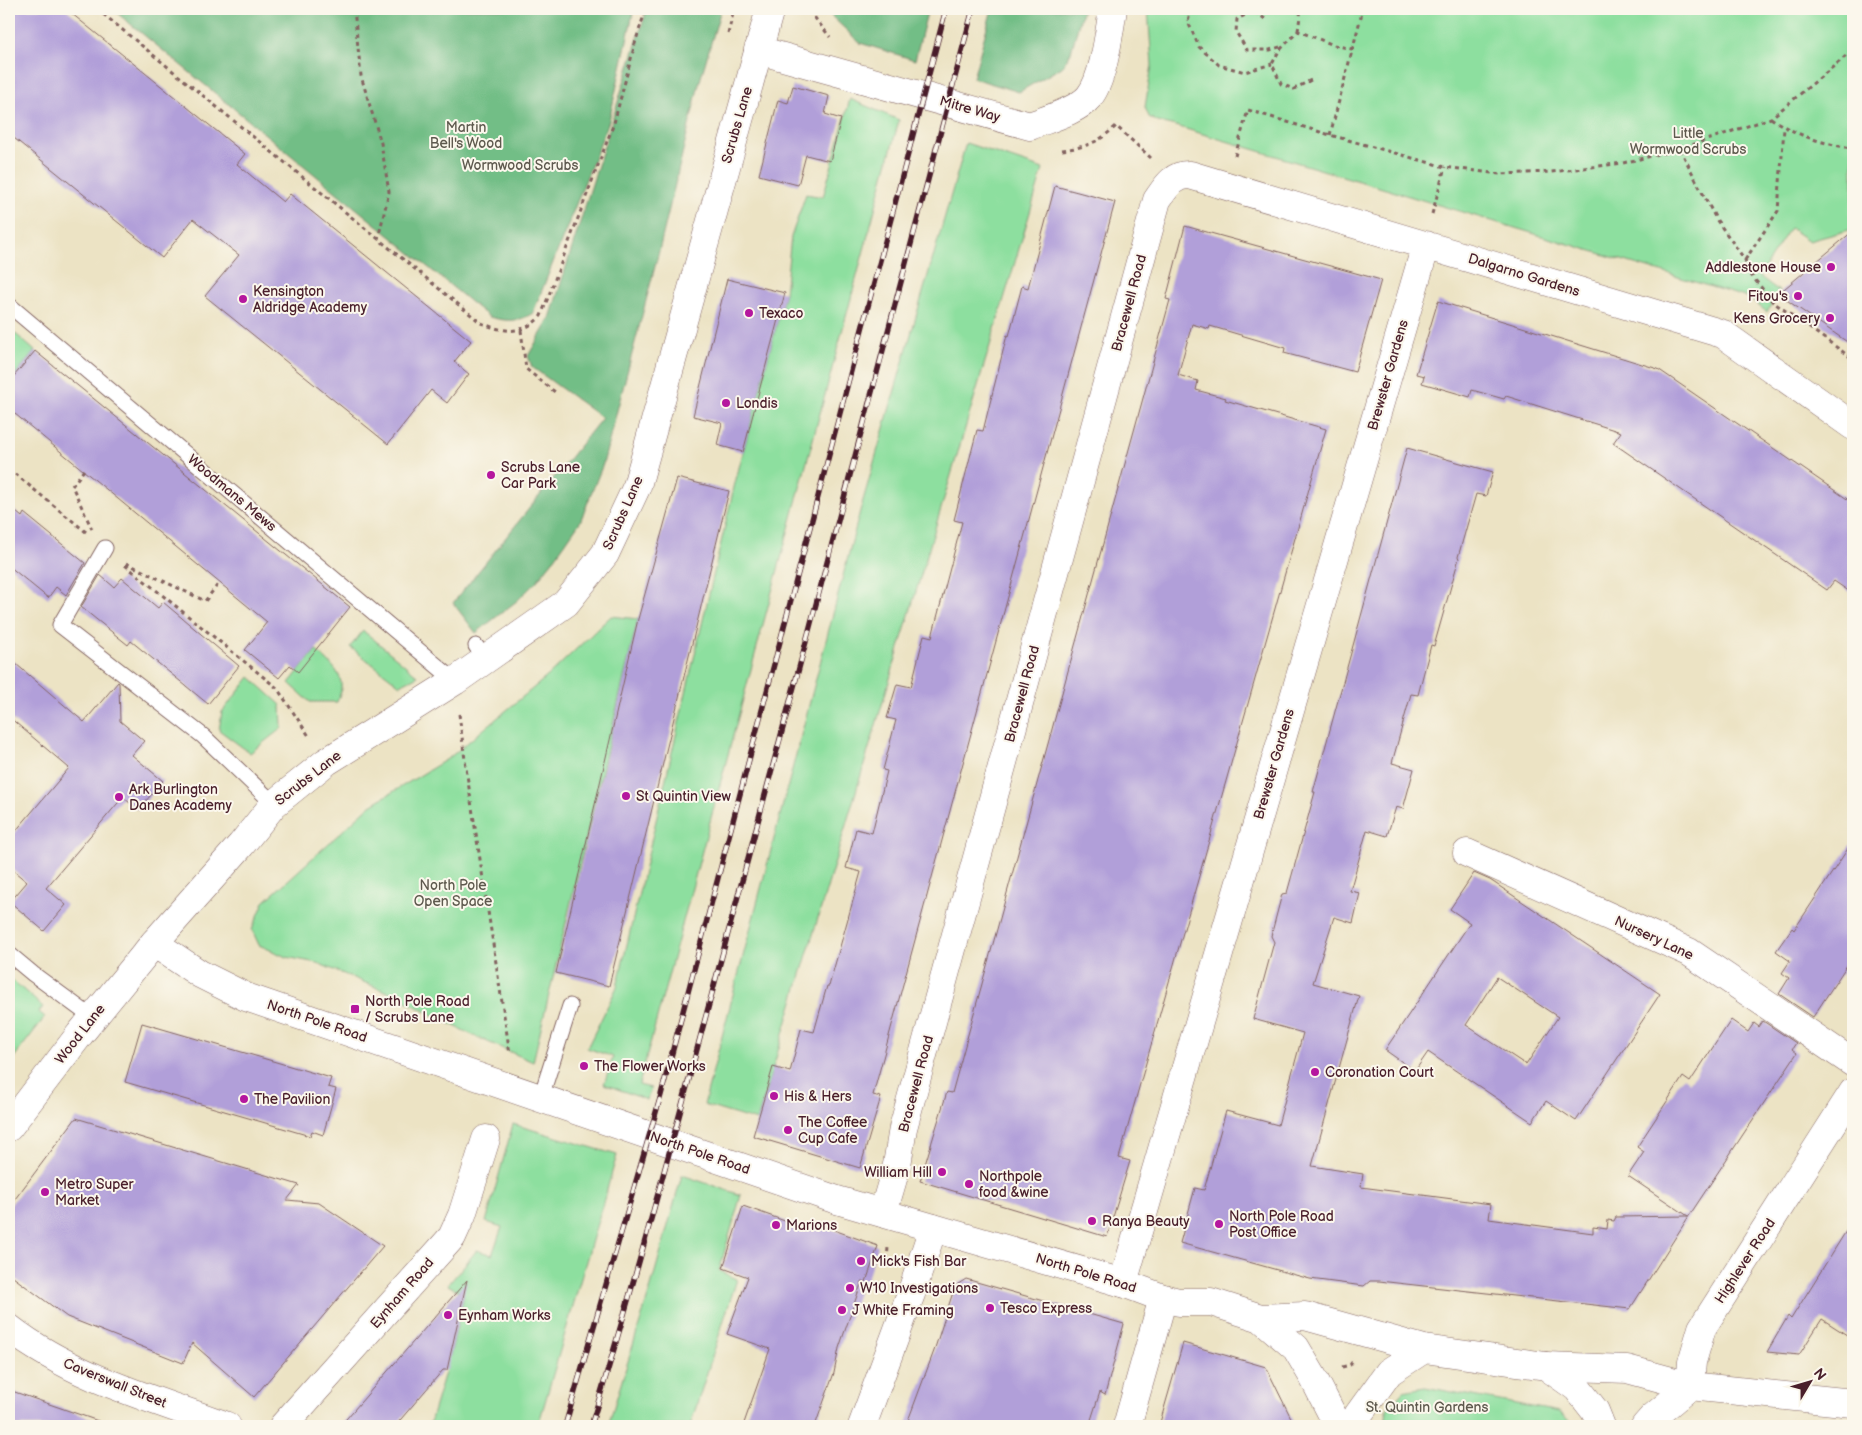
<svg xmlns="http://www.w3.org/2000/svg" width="1862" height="1435" viewBox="0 0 1862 1435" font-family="'Balsamiq Sans',sans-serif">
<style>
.green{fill:#8ddf9f;stroke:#6c7f65}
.forest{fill:#72be86;stroke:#5e6e58}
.building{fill:#b19fd9;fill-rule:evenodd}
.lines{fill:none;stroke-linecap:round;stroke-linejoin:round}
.service-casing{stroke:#836461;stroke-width:17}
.minor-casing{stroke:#836461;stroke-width:29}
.tertiary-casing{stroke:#836461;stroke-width:29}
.secondary-casing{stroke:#836461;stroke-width:29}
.primary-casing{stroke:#836461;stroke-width:29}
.path{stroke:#836461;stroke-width:3;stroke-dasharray:4 4;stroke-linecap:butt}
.service{stroke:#fff;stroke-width:15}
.minor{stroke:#fff;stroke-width:28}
.tertiary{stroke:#fff;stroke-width:28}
.secondary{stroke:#fff;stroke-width:28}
.primary{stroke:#fff;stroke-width:28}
.rail-casing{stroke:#4a1f2b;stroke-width:5.5}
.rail{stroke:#fbf7ec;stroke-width:4;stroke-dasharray:11;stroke-linecap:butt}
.poi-dot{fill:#b5179e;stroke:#fbf7ec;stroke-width:2}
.labels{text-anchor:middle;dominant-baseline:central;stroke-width:4;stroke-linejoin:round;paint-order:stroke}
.street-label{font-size:14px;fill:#4a1f2b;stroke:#fbf7ec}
.park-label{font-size:14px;fill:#5e594e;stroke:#fbf7ec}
.poi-label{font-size:14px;fill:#4a1f2b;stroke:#fbf7ec;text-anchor:start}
</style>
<rect width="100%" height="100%" fill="#fbf7ec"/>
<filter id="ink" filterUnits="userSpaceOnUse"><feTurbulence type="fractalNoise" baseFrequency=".02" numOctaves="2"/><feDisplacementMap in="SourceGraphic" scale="10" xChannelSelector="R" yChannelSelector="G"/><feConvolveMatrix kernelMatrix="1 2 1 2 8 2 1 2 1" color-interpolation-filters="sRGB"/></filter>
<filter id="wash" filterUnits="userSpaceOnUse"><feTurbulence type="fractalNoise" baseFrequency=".0096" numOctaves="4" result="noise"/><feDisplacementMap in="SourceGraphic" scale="20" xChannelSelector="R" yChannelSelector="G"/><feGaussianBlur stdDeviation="1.12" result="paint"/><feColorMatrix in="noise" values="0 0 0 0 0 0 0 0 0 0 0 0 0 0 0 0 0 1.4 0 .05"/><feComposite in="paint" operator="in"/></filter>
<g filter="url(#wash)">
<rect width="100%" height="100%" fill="#ece3c4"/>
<path class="green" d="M 1148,9 L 1853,9 L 1853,229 L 1809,241 L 1790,228 L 1759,276 L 1779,291 L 1767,312 L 1748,298 L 1176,126 L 1158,122 L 1149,117 L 1145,107 L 1152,65 Z
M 850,99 L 899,120 L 639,1085 L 651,1088 L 647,1100 L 604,1084 L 613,1057 L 587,1048 L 617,987 L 735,483 L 785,293 L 791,237 L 806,194 L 823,197 Z
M 966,143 L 1043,169 L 757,1121 L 704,1105 L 860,511 Z
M 9,328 L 35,351 L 9,382 Z
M 611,616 L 638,619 L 533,1062 L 470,1034 L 390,993 L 317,963 L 286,957 L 259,945 L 252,930 L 264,902 L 371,805 L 449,758 L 549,675 Z
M 363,631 L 371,637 L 418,676 L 400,685 L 350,647 Z
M 316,650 C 333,667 349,676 337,702 L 310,702 L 289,683 Z
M 250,677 L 281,705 L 282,728 L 250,753 L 219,730 L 222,712 Z
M 9,977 L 43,1007 L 39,1012 L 45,1017 L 9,1064 Z
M 513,1124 L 617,1155 L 538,1426 L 429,1426 L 451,1352 L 464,1294 L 448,1285 L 477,1250 L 492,1255 L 502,1227 L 486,1222 Z
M 682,1175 L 741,1195 L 719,1271 L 737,1279 L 690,1426 L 608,1426 L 650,1290 Z
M 1425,1387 L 1559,1412 L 1572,1422 L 1572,1426 L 1385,1426 L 1387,1409 L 1403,1391 Z"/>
<path class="forest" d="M 112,9 L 634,9 L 609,121 L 533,313 C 518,323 505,321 489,317 Z
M 647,9 L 721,9 L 699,84 L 658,255 L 603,464 L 580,522 L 552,562 L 536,582 L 518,600 L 476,633 L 453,603 L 602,418 L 532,367 L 528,356 L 550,318 Z
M 827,9 L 928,9 L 915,60 L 860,43 L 827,12 Z
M 992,9 L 1083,9 L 1071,52 L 1062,67 L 1019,92 L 973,78 Z"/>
<g id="blocks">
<path class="building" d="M 9,9 L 66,9 L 245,154 L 237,164 L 283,202 L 290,194 L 471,341 L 454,362 L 469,374 L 447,403 L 431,390 L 388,444 L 205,296 L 239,255 L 193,219 L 162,258 L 9,134 Z
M 793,86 L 829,96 L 825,114 L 841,119 L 830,161 L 806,155 L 798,185 L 759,175 L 778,100 L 788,103 Z
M 1055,186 L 1115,202 L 873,1095 L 881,1097 L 860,1168 L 753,1136 L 773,1067 L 790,1072 L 801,1029 L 814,1032 L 827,986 L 829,986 L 861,872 L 846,868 L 856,829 L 872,833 L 887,771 L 883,770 L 896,720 L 887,718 L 897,684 L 911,687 L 924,635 L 932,637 L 962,522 L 954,520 L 977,430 L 983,431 L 1007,335 L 1009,336 L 1022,286 L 1028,288 Z
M 1185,226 L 1381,280 L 1355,372 L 1284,353 L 1285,348 L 1210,326 L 1209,329 L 1192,324 L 1178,375 L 1198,381 L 1196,390 L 1226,398 L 1225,400 L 1326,429 L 1119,1158 L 1130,1161 L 1107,1237 L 920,1181 L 947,1092 L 952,1093 L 1170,300 L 1166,299 Z
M 1853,231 L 1853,346 L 1778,294 Z
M 727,279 L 785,293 L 743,452 L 717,445 L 722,423 L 693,416 Z
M 1438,301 L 1658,369 L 1853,503 L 1853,594 L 1834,581 L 1827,590 L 1613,443 L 1621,432 L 1506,396 L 1504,399 L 1472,390 L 1470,397 L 1422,383 L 1424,376 L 1416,374 Z
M 35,351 L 350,607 L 298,672 L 290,665 L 279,678 L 245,650 L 267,622 L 9,409 L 9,382 Z
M 1407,448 L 1493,472 L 1486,496 L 1476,494 L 1458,557 L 1459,558 L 1434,646 L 1431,645 L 1418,695 L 1411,694 L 1392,763 L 1414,769 L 1403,809 L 1396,807 L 1387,836 L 1367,830 L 1350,891 L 1360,893 L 1353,923 L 1334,917 L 1313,983 L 1359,996 L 1312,1166 L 1363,1174 L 1361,1187 L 1491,1204 L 1489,1219 L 1593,1233 L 1593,1227 L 1607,1229 L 1608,1220 L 1614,1221 L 1616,1217 L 1688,1216 L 1628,1176 L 1644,1152 L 1637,1147 L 1683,1077 L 1690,1082 L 1731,1020 L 1748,1032 L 1754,1023 L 1759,1027 L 1763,1021 L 1796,1043 L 1792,1049 L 1797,1053 L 1689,1216 L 1630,1309 L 1379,1281 L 1370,1281 L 1364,1286 L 1310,1279 L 1180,1243 L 1195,1188 L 1204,1190 L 1226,1111 L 1278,1125 L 1303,1033 L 1253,1019 L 1274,942 L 1271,936 L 1282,894 L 1287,893 L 1315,792 L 1313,792 Z
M 677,478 L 729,491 L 609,986 L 556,973 L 638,619 Z
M 9,506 L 22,517 L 24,513 L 85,563 L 66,595 L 56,587 L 48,598 L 9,566 Z
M 100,575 L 114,587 L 122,578 L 158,608 L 163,602 L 239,666 L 208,704 L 131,641 L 128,645 L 81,607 Z
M 9,658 L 84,722 L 118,682 L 119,683 L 120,721 L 144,741 L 132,755 L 163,781 L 138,810 L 123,797 L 46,888 L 66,905 L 44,931 L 10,902 L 27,882 L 9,867 L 9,839 L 69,768 L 9,717 Z
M 1853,841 L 1853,956 L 1813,1017 L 1779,994 L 1789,978 L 1782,973 L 1790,961 L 1776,951 L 1792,928 L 1794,930 Z
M 1474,873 L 1490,880 L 1660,994 L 1576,1121 L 1546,1101 L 1532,1122 L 1428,1052 L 1415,1071 L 1385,1050 L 1470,923 L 1450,909 ZM 1497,977 L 1558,1017 L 1526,1065 L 1466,1025 Z
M 142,1023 L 331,1078 L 328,1087 L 336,1089 L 323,1135 L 312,1131 L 310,1136 L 125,1082 Z
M 76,1118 L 299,1185 L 287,1200 L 319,1203 L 383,1246 L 254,1397 L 192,1343 L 183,1363 L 67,1317 L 9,1274 L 9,1207 Z
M 743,1206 L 810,1230 L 812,1222 L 878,1246 L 866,1282 L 862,1281 L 839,1348 L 834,1373 L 815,1426 L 743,1426 L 770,1349 L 727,1334 L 748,1277 L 723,1268 Z
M 1853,1220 L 1853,1339 L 1822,1319 L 1799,1355 L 1767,1352 L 1788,1316 L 1791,1319 Z
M 966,1279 L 1124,1324 L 1105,1395 L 1100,1392 L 1089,1426 L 906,1426 L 934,1351 L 955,1286 Z
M 467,1280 L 447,1370 L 443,1370 L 395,1426 L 340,1426 Z
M 1183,1343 L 1266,1367 L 1295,1426 L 1159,1426 Z
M 9,1390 L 101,1422 L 100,1426 L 9,1426 Z"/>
</g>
</g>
<g filter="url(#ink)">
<use href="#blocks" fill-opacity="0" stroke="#836461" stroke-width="1"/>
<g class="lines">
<defs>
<path id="service" d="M 9,305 L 455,681
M 105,548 L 60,625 L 203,736 L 274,804
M 476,646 L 486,660
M 9,954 L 33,974 L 93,1018
M 541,1097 L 570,1006"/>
<path id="minor" d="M 758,50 L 1030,126 C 1047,119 1077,111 1089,97 C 1104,79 1109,32 1113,9
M 1467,853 L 1689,952 L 1853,1063
M 883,1213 L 897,1165 L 903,1128 L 1157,200 C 1166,187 1173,174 1190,175 L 1723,334 L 1853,426
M 1123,1283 L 1426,245
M 9,1328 C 72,1377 153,1399 227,1426
M 1690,1386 L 1692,1362 L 1702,1328 L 1853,1092
M 283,1426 L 452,1237 L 462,1215 L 486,1139
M 862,1426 L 911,1294 L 933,1228
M 1127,1426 L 1163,1298"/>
<path id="tertiary" d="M 1546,1366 L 1627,1369 L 1690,1386 L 1853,1403
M 1645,1426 L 1652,1418 L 1690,1386"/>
<path id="secondary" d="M 154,943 L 200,974 L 246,997 L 837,1200 L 1123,1283 L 1163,1298 L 1179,1302 L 1211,1302 L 1261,1318 L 1305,1316 L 1424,1349 L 1546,1366 L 1577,1388 L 1595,1411 L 1601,1426
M 1261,1318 L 1296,1348 L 1313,1377 L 1338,1426
M 1355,1426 L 1358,1415 L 1389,1372 L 1424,1349"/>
<path id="primary" d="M 9,1127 L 80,1034 L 154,943 L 241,845 L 274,804 L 326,762 L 455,681 L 566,603 L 605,554 L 637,486 L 770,9"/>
</defs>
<use href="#service" class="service-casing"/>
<use href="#minor" class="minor-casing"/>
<use href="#tertiary" class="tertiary-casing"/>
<use href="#secondary" class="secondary-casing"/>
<use href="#primary" class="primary-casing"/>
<path class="path" d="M 97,9 L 481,323 C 504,332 522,336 541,316 L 614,123 L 636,40 L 646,9
M 354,9 L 361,76 L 381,143 L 389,192 L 378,239
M 814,9 L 815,18 L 830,37
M 1191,9 L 1188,22 L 1199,47 L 1219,65 L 1245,72 L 1272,64
M 1265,19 L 1254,11 L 1237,19 L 1236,32 L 1247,50 L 1270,50 L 1283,46
M 1298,31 L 1301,9
M 728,34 L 734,9
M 1311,80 L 1294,89 L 1281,84 L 1272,64 L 1279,51 L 1298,31 L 1334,45 L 1352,49
M 1771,118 C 1794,135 1826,145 1853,148
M 1330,135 L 1363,9
M 1680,149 L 1716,219 L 1745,260 L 1751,275 L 1773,302 L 1853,359
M 1062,150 C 1086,147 1098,143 1116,126 L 1151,158
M 1235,156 L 1248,110 L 1330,135 L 1445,167 L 1500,174 L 1551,172 L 1623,163 L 1680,149 L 1771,118 L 1845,57 L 1853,48
M 1432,214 L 1445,167
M 1745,260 L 1778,211 L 1784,128
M 521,330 L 526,369 L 555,392
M 9,469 L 86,532
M 84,470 L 72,486 L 92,529
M 126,563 L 205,601 L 219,583
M 125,565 L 277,688 L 309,736
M 459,714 L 467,775 L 510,1054
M 887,1260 L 888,1247
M 1342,1367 L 1350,1365 L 1353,1361"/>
<use href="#service" class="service"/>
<use href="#minor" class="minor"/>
<use href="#tertiary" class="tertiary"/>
<use href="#secondary" class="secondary"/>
<use href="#primary" class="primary"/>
<defs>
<path id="rail" d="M 565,1426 L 661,1095 L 946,9
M 591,1426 C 642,1259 686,1090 731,922 C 813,618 893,313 973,9"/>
</defs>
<use href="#rail" class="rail-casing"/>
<use href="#rail" class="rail"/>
</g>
</g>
<g class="poi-dot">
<circle cx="1831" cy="267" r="5"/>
<circle cx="1798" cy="296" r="5"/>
<circle cx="243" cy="299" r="5"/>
<circle cx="749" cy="313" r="5"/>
<circle cx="1830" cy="318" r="5"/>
<circle cx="726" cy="403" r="5"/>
<circle cx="491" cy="475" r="5"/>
<circle cx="626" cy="796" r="5"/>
<circle cx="119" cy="797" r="5"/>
<rect x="350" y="1004" width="10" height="10" rx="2.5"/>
<circle cx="584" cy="1066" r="5"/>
<circle cx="1315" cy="1072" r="5"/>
<circle cx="774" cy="1096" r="5"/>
<circle cx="244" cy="1099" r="5"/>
<circle cx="788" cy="1130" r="5"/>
<circle cx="942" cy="1172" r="5"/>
<circle cx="969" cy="1184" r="5"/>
<circle cx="45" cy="1192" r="5"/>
<circle cx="1092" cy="1221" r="5"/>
<circle cx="1219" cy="1224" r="5"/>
<circle cx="776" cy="1225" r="5"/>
<circle cx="861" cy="1261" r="5"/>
<circle cx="850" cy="1288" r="5"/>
<circle cx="990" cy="1308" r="5"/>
<circle cx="842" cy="1310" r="5"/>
<circle cx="448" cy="1315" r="5"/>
</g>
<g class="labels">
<g class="street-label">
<text transform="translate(970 109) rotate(16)">Mitre Way</text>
<text transform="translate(737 125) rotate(-74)">Scrubs Lane</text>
<text transform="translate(1524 275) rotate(17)">Dalgarno Gardens</text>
<text transform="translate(1129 303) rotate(-75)">Bracewell Road</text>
<text transform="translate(1388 375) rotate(-74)">Brewster Gardens</text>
<text transform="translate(232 493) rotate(40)">Woodmans Mews</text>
<text transform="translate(623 513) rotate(-66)">Scrubs Lane</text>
<text transform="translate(1022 694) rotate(-75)">Bracewell Road</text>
<text transform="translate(1274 764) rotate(-74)">Brewster Gardens</text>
<text transform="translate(308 778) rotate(-38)">Scrubs Lane</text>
<text transform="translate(1654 938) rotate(25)">Nursery Lane</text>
<text transform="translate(317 1021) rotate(19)">North Pole Road</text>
<text transform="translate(80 1034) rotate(-52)">Wood Lane</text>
<text transform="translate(916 1084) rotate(-75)">Bracewell Road</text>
<text transform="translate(700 1153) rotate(19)">North Pole Road</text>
<text transform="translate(1745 1261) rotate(-57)">Highlever Road</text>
<text transform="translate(1086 1273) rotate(17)">North Pole Road</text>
<text transform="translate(402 1293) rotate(-49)">Eynham Road</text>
<text transform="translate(115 1383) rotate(22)">Caverswall Street</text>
</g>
<g class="park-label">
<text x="466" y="127">Martin<tspan x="466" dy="16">Bell's Wood</tspan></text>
<text x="1688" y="133">Little<tspan x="1688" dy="16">Wormwood Scrubs</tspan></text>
<text x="520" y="165">Wormwood Scrubs</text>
<text x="453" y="885">North Pole<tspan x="453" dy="16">Open Space</tspan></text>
<text x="1427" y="1407">St. Quintin Gardens</text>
</g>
<g class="poi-label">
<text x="1821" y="267" text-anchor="end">Addlestone House</text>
<text x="253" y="291">Kensington<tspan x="253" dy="16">Aldridge Academy</tspan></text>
<text x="1788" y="296" text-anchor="end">Fitou's</text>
<text x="759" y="313">Texaco</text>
<text x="1820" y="318" text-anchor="end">Kens Grocery</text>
<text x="736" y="403">Londis</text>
<text x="501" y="467">Scrubs Lane<tspan x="501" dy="16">Car Park</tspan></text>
<text x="129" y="789">Ark Burlington<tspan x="129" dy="16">Danes Academy</tspan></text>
<text x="636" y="796">St Quintin View</text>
<text x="365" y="1001">North Pole Road<tspan x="365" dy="16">/ Scrubs Lane</tspan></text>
<text x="594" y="1066">The Flower Works</text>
<text x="1325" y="1072">Coronation Court</text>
<text x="784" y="1096">His &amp; Hers</text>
<text x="254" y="1099">The Pavilion</text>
<text x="798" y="1122">The Coffee<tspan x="798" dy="16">Cup Cafe</tspan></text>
<text x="932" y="1172" text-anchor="end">William Hill</text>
<text x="979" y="1176">Northpole<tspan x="979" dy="16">food &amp;wine</tspan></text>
<text x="55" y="1184">Metro Super<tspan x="55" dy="16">Market</tspan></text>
<text x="1229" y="1216">North Pole Road<tspan x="1229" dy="16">Post Office</tspan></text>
<text x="1102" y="1221">Ranya Beauty</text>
<text x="786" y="1225">Marions</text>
<text x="871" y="1261">Mick's Fish Bar</text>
<text x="860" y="1288">W10 Investigations</text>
<text x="1000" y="1308">Tesco Express</text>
<text x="852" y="1310">J White Framing</text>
<text x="458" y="1315">Eynham Works</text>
</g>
</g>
<rect width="1862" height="1435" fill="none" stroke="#fbf7ec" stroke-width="30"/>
<g transform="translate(1810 1382) rotate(52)" stroke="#fbf7ec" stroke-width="4" paint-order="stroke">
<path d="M0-4L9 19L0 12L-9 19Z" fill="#4a1f2b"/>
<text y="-8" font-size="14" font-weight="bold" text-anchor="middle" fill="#4a1f2b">N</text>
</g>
</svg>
